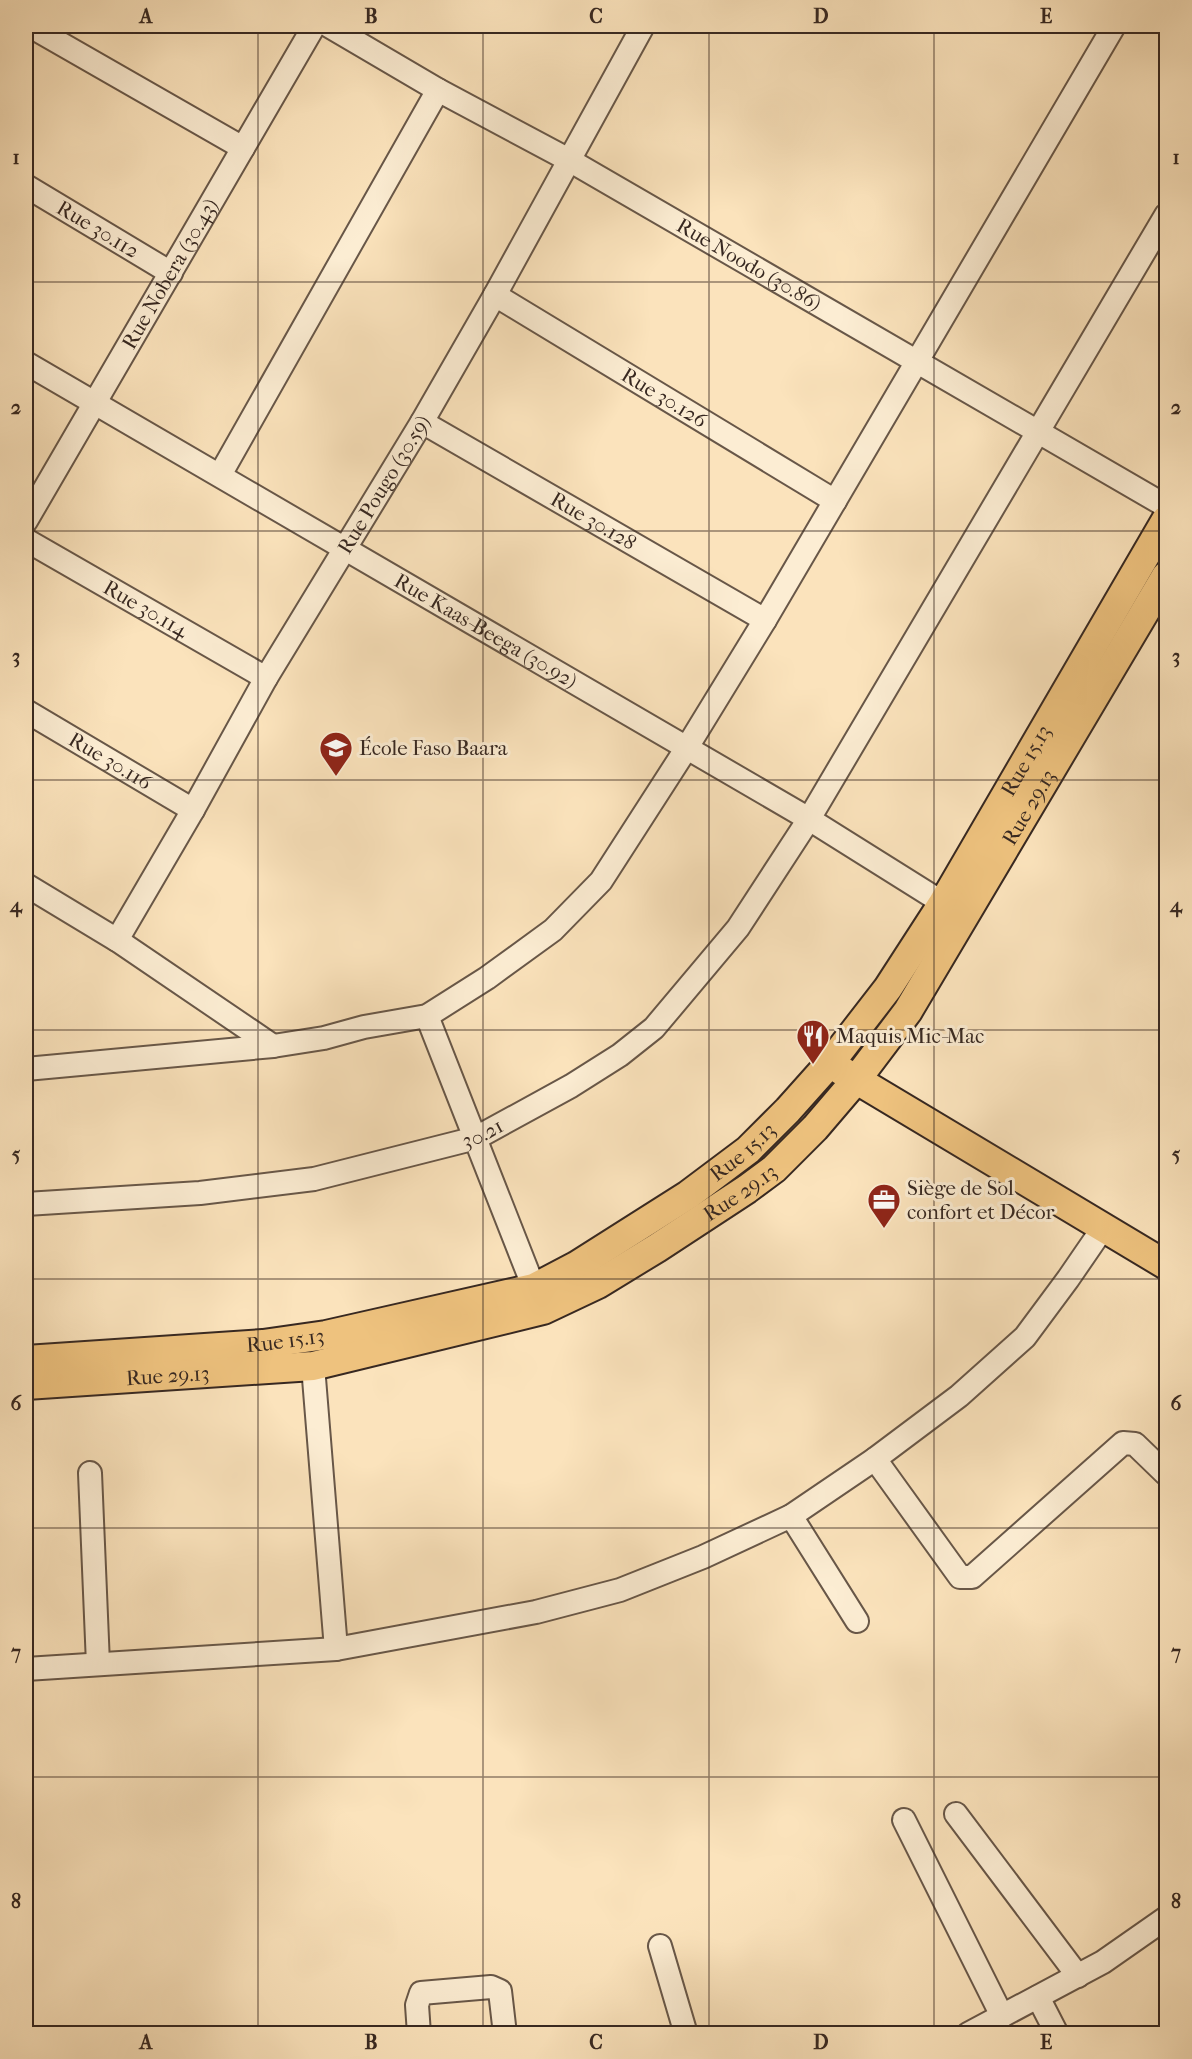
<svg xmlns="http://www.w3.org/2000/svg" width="1192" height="2059" viewBox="0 0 1192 2059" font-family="'IM FELL French Canon',serif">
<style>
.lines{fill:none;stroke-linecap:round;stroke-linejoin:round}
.minor-casing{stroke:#685748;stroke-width:26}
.major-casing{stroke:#372821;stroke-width:32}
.minor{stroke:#fcedd3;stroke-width:22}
.major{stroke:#eec27e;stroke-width:28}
.grid{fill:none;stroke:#372821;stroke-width:1.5;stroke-opacity:0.55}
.labels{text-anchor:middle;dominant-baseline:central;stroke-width:6;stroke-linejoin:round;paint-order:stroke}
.street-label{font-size:21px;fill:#372821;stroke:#fcedd3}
.poi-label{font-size:21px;fill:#372821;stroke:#fcedd3;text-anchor:start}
.neatline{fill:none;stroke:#372821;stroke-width:2}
.grid-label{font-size:20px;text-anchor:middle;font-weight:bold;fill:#372821}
</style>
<rect width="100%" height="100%" fill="#fbe3bc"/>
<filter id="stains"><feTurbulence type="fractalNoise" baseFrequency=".00333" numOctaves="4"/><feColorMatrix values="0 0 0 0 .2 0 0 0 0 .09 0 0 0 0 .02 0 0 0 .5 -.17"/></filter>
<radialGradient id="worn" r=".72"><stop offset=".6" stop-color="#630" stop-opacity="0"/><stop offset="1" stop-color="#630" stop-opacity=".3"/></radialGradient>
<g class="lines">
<defs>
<g id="minor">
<path d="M 30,26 L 243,148"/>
<path id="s1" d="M 329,26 L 438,90 L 569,160 L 1166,506"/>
<path id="s2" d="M 26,186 L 171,273"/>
<path id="s3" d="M 495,295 L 835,501"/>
<path id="s4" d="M 26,363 L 809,819 L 943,903"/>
<path id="s5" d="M 422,422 L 765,620"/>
<path d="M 220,475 L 438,90"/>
<path id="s6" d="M 26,521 L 314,26"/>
<path id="s7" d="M 26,540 L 266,678"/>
<path id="s8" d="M 26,711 L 193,810"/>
<path d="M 26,885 L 117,940 L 273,1046"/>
<path id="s9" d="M 117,940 L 193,810 L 266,678 L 422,422 L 495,295 L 643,26"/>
<path d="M 427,1016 L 534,1288"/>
<path d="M 26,1069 L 273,1046 L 324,1038 L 364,1027 L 427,1016 L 487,978 L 553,930 L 601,881 L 686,749 L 765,620 L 1114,26"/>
<path id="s10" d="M 26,1204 L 200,1193 L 314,1179 L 476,1138 L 571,1086 L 620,1055 L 654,1028 L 738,928 L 809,819 L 1166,215"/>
<path d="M 313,1366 L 336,1649"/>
<path d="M 875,1459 L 960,1577 L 972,1577 L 1123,1443 L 1135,1444 L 1166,1474"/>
<path d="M 90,1473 L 98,1664"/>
<path d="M 791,1516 L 857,1621"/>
<path d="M 26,1669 L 336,1649 L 536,1612 L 620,1590 L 703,1557 L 791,1516 L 875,1459 L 959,1396 L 1025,1337 L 1068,1279 L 1103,1228"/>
<path d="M 956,1814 L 1078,1976"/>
<path d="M 904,1820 L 1002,2016"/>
<path d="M 660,1946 L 686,2034"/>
<path d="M 1038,1997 L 1057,2034"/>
<path d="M 419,2034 L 417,2005 L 421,1993 L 491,1987 L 500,1991 L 505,2034"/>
<path d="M 968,2034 L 1103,1962 L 1166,1918"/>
</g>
<g id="major">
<path d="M 842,1071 L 1166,1265"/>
<path id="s11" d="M 26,1360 L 263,1344 L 326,1335 L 534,1288 L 576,1266 L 688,1195 L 748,1150 L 788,1110 L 830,1063 L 888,988 L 943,903 L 1166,520"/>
<path id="s12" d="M 26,1385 L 313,1366 L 543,1310 L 598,1284 L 657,1248 L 747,1189 L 774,1169 L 815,1128 L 856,1080 L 908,1011 L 1166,576"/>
</g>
</defs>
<use href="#minor" class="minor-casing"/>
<use href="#major" class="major-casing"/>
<use href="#minor" class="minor"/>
<use href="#major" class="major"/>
</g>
<path class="grid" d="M 258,26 L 258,2034M 483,26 L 483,2034M 709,26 L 709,2034M 934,26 L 934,2034M 26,282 L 1166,282M 26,531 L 1166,531M 26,780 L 1166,780M 26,1030 L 1166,1030M 26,1279 L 1166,1279M 26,1528 L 1166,1528M 26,1777 L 1166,1777"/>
<defs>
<symbol id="school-pin" viewBox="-11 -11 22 30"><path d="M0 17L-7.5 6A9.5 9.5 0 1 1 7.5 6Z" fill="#8f2418" stroke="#fcedd3"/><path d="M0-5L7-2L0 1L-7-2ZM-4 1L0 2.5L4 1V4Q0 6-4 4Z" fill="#fff"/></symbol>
<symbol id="restaurant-pin" viewBox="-11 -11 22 30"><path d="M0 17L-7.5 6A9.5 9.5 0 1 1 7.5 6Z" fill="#8f2418" stroke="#fcedd3"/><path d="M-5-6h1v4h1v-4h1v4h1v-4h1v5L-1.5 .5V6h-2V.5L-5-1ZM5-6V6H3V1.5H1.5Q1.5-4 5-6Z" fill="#fff"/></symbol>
<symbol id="office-pin" viewBox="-11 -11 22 30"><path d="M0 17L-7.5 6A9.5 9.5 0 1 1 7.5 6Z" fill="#8f2418" stroke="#fcedd3"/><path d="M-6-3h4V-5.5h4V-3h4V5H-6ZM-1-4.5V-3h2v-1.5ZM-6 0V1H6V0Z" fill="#fff"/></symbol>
</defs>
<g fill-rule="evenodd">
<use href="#school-pin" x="317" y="729" width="38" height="52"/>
<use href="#restaurant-pin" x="794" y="1017" width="38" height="52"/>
<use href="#office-pin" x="865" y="1181" width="38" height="52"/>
</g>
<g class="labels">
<g class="street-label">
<text stroke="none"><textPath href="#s2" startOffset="84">Rue 30.112</textPath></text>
<text stroke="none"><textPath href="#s1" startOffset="483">Rue Noodo (30.86)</textPath></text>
<text stroke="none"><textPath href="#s6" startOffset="286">Rue Nobera (30.43)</textPath></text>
<text stroke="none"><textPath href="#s3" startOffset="198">Rue 30.126</textPath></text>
<text stroke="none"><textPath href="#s9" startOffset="528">Rue Pougo (30.59)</textPath></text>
<text stroke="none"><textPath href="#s5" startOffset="198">Rue 30.128</textPath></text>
<text stroke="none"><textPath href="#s7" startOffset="138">Rue 30.114</textPath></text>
<text stroke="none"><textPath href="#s4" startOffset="532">Rue Kaas-Beega (30.92)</textPath></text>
<text stroke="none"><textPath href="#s8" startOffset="98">Rue 30.116</textPath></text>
<text stroke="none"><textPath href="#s11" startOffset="1250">Rue 15.13</textPath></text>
<text stroke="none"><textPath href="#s12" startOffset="1240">Rue 29.13</textPath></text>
<text stroke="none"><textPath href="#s10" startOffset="464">30.21</textPath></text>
<text stroke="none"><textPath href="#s11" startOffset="764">Rue 15.13</textPath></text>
<text stroke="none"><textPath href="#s12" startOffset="754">Rue 29.13</textPath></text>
<text stroke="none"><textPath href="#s11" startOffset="260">Rue 15.13</textPath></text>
<text stroke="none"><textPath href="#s12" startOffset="142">Rue 29.13</textPath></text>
</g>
<g class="poi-label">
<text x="359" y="748">École Faso Baara</text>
<text x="836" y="1036">Maquis Mic-Mac</text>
<text x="907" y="1188">Siège de Sol<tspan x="907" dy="24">confort et Décor</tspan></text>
</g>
</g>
<rect width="1192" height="2059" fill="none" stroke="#fbe3bc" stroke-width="66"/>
<rect x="33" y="33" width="1126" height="1993" class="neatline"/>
<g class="grid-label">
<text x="146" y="23">A</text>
<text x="371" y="23">B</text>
<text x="596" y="23">C</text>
<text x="821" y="23">D</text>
<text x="1046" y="23">E</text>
<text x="16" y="164">1</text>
<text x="1176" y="164">1</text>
<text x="16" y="414">2</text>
<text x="1176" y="414">2</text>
<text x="16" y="663">3</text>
<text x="1176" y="663">3</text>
<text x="16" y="912">4</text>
<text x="1176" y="912">4</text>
<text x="16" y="1161">5</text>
<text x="1176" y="1161">5</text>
<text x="16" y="1410">6</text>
<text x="1176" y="1410">6</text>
<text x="16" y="1659">7</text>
<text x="1176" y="1659">7</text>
<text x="16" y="1908">8</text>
<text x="1176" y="1908">8</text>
<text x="146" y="2049">A</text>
<text x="371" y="2049">B</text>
<text x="596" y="2049">C</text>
<text x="821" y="2049">D</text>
<text x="1046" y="2049">E</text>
</g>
<rect width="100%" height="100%" filter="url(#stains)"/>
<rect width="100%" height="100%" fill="url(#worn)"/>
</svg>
